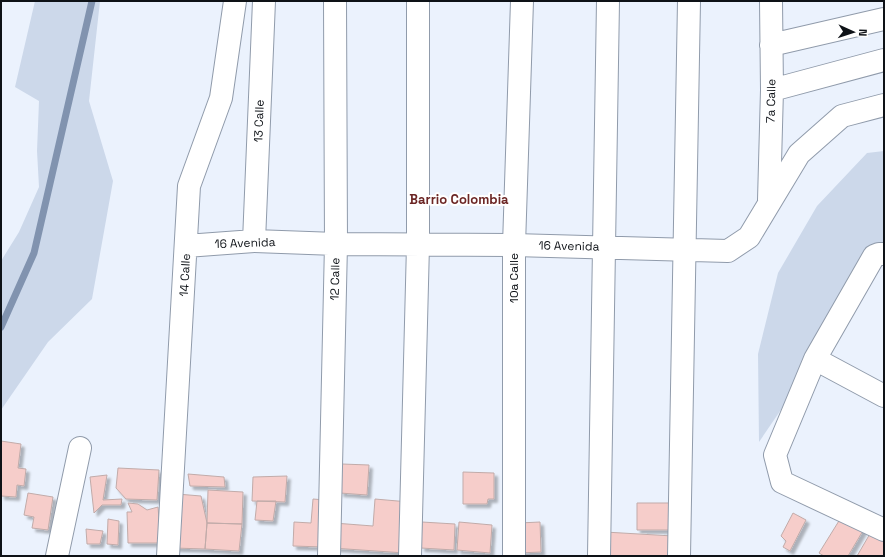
<svg xmlns="http://www.w3.org/2000/svg" width="885" height="557" viewBox="0 0 885 557" font-family="'Space Grotesk',sans-serif">
<style>
.green{fill:#ccd8ea}
.lines{fill:none;stroke-linecap:round;stroke-linejoin:round}
.stream{stroke:#8193af;stroke-width:7}
.building{fill:#f6cdca;stroke:#c1aba9;filter:url(#shadow)}
.minor-casing{stroke:#909bab;stroke-width:24}
.tertiary-casing{stroke:#909bab;stroke-width:24}
.minor{stroke:#fff;stroke-width:22}
.tertiary{stroke:#fff;stroke-width:22}
.labels{text-anchor:middle;dominant-baseline:central;stroke-width:4;stroke-linejoin:round;paint-order:stroke}
.street-label{font-size:12px;fill:#0e1217;stroke:#fff}
.neighbourhood-label{font-size:13px;font-weight:bold;fill:#6c2625;stroke:#fff}
</style>
<defs>
<filter id="shadow"><feDropShadow dx="3.5" dy="3.5" stdDeviation="1" flood-color="#0004"/></filter>
</defs>
<rect width="100%" height="100%" fill="#ebf2fd"/>
<path class="green" d="M 35,1 L 100,1 L 89,101 L 113,181 L 92,299 L 48,342 L 1,410 L 1,261 L 19,232 L 39,187 L 37,151 L 39,101 L 15,87 Z
M 884,151 L 884,259 L 759,442 L 758,354 L 778,273 L 817,206 L 867,153 Z"/>
<g class="lines">
<path class="stream" d="M 1,327 L 34,253 L 92,1"/>
</g>
<path class="building" d="M 1,441 L 21,444 L 18,468 L 26,469 L 24,486 L 17,485 L 16,497 L 1,496 Z
M 342,464 L 369,465 L 367,495 L 340,493 Z
M 118,468 L 159,470 L 157,500 L 126,499 L 116,488 Z
M 463,472 L 494,473 L 494,499 L 488,499 L 487,504 L 463,504 Z
M 188,474 L 224,477 L 225,487 L 190,486 Z
M 107,475 L 103,500 L 122,499 L 121,505 L 102,505 L 94,513 L 90,477 Z
M 287,476 L 285,502 L 252,501 L 253,477 Z
M 208,490 L 243,492 L 242,524 L 207,523 Z
M 28,493 L 53,497 L 48,530 L 32,528 L 34,517 L 24,515 Z
M 177,494 L 201,496 L 207,523 L 205,549 L 174,548 Z
M 313,499 L 325,500 L 323,547 L 293,546 L 294,522 L 311,523 Z
M 375,499 L 409,502 L 405,553 L 332,548 L 334,523 L 373,526 Z
M 257,501 L 276,501 L 273,521 L 255,520 Z
M 128,503 L 138,504 L 147,510 L 158,507 L 161,543 L 128,543 L 127,512 L 132,512 Z
M 637,503 L 673,503 L 673,530 L 637,530 Z
M 793,513 L 806,520 L 790,551 L 783,547 L 786,541 L 781,536 Z
M 842,516 L 864,529 L 848,556 L 824,556 L 819,553 Z
M 108,519 L 119,521 L 118,545 L 107,544 Z
M 422,522 L 455,524 L 454,550 L 421,548 Z
M 459,522 L 492,525 L 490,553 L 457,550 Z
M 540,522 L 541,552 L 519,553 L 519,523 Z
M 207,523 L 242,524 L 239,551 L 205,549 Z
M 86,529 L 103,531 L 100,544 L 87,544 Z
M 605,532 L 673,536 L 672,556 L 603,556 Z
M 871,532 L 884,539 L 884,556 L 857,556 Z"/>
<g class="lines">
<defs>
<path id="minor" d="M 771,45 L 884,19
M 772,90 L 884,60
M 769,200 L 772,90 L 771,1
M 254,241 L 264,1
M 186,246 L 254,241 L 336,244 L 514,245 L 728,251 L 749,237 L 799,154 L 842,116 L 884,105
M 884,254 L 879,254 L 874,256 L 815,359 L 775,455 L 782,482 L 884,530
M 815,359 L 884,396
M 57,556 L 80,448
M 168,556 L 189,186 L 221,98 L 235,1
M 329,556 L 336,244 L 335,1
M 410,556 L 418,245 L 418,1
M 599,556 L 608,1
M 679,556 L 689,1"/>
<path id="tertiary" d="M 514,556 L 514,245 L 522,1"/>
</defs>
<use href="#minor" class="minor-casing"/>
<use href="#tertiary" class="tertiary-casing"/>
<use href="#minor" class="minor"/>
<use href="#tertiary" class="tertiary"/>
</g>
<g class="labels">
<g class="street-label">
<text transform="translate(771 101) rotate(-89)">7a Calle</text>
<text transform="translate(259 121) rotate(-88)">13 Calle</text>
<text transform="translate(245 243) rotate(-2)">16 Avenida</text>
<text transform="translate(569 246) rotate(1)">16 Avenida</text>
<text transform="translate(185 275) rotate(-87)">14 Calle</text>
<text transform="translate(514 278) rotate(-90)">10a Calle</text>
<text transform="translate(335 279) rotate(-89)">12 Calle</text>
</g>
<g class="neighbourhood-label">
<text x="459" y="199">Barrio Colombia</text>
</g>
</g>
<rect width="885" height="557" fill="none" stroke="#0e1217" stroke-width="4"/>
<g transform="translate(853 32) rotate(93)" stroke="#ffffff" stroke-width="3" paint-order="stroke">
<path d="M0-3L7 15L0 10L-7 15Z" fill="#0e1217"/>
<text y="-6" font-size="11" font-weight="bold" text-anchor="middle" fill="#0e1217">N</text>
</g>
</svg>
